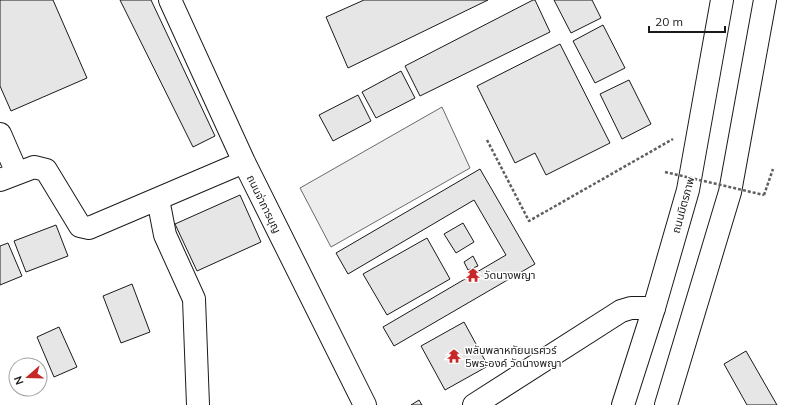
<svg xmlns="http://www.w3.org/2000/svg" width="785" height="405" viewBox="0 0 785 405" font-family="Mulish,'Noto Sans Thai',sans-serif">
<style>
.built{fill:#ededed;stroke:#6a6a6a}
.building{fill:#e6e6e6;stroke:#1a1a1a}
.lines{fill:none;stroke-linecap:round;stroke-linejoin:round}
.minor-casing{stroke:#1a1a1a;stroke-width:24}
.major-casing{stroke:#1a1a1a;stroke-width:24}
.path{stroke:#5f5f5f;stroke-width:2.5;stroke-dasharray:3 2;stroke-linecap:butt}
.minor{stroke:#fff;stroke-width:22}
.major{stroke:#fff;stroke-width:22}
.path-bridge{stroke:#5f5f5f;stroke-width:2.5;stroke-dasharray:3 2;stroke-linecap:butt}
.labels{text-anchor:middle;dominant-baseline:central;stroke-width:3;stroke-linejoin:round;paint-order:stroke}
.street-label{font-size:11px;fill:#1a1a1a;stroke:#fff}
.poi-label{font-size:11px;fill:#1a1a1a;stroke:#fff;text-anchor:start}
</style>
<rect width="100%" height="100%" fill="#fff"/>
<path class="built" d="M 442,107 L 470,168 L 331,247 L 300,188 Z"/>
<path class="building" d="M 0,0 L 53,0 L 87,78 L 11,111 L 0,86 Z
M 120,0 L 151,0 L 215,136 L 193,147 Z
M 364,0 L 488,0 L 348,68 L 326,17 Z
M 533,0 L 535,0 L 550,32 L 420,96 L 405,66 Z
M 554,0 L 592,0 L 601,18 L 571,33 Z
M 603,25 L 625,68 L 595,83 L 573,41 Z
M 560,44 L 610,143 L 546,175 L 535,153 L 515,163 L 477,86 Z
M 401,71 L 415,98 L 376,118 L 362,92 Z
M 629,80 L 651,124 L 622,139 L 600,94 Z
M 358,95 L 371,121 L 333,141 L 319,115 Z
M 480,169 L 535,264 L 394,346 L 383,327 L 506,255 L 474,200 L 348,274 L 336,253 Z
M 240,195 L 261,242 L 197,271 L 175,224 Z
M 463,223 L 474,242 L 456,253 L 444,234 Z
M 56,225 L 68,256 L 26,272 L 14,241 Z
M 427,238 L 450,279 L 387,315 L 363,274 Z
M 8,243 L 22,276 L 0,285 L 0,246 Z
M 473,256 L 478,266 L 468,270 L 464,262 Z
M 132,284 L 150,332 L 121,343 L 103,296 Z
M 464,322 L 488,366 L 445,390 L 421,346 Z
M 59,327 L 77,367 L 54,377 L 37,337 Z
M 746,351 L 777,405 L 747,405 L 724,364 Z
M 419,400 L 422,405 L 411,405 Z"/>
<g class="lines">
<defs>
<path id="minor" d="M 170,0 L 244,162 L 365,405
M 0,134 L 17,173
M 0,180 L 34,167 L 46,170 L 80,226 L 89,228 L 244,162
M 158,199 L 165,235 L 194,299 L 198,405
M 474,405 L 621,311 L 631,308 L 654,308"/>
<path id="major" d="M 623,405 L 654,308 L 688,190 L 722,0
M 666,405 L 730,192 L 765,0"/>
</defs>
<use href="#minor" class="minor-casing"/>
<use href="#major" class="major-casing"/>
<path class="path" d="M 487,140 L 529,221 L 673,139
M 764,195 L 773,169"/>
<use href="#minor" class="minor"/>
<use href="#major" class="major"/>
<path class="path-bridge" d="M 665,172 L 764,195"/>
</g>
<defs>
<symbol id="temple-bare" viewBox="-9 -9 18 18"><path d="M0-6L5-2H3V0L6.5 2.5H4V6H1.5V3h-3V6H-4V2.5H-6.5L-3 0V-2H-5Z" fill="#c62828" stroke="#fff" stroke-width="2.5" paint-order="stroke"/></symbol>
</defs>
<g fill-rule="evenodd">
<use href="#temple-bare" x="463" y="265" width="20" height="20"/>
<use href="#temple-bare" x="444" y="346" width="20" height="20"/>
</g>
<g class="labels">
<g class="street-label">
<text transform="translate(264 204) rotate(64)">ถนนจ่าการบุญ</text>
<text transform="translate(683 205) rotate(-75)">ถนนมิตรภาพ</text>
</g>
<g class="poi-label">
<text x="484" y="275">วัดนางพญา</text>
<text x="465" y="350">พลับพลาหทัยนเรศวร์<tspan x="465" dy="13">5พระองค์ วัดนางพญา</tspan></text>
</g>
</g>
<g transform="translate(28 377) rotate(250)"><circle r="19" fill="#ffffff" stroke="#a3a3a3"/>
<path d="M0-3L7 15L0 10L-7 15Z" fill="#c62828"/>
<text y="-6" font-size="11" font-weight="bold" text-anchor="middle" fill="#1a1a1a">N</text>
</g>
<path d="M649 26v6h76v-6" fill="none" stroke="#1a1a1a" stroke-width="2"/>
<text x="655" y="26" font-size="12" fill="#1a1a1a" stroke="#ffffff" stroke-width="3" paint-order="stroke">20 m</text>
</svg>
